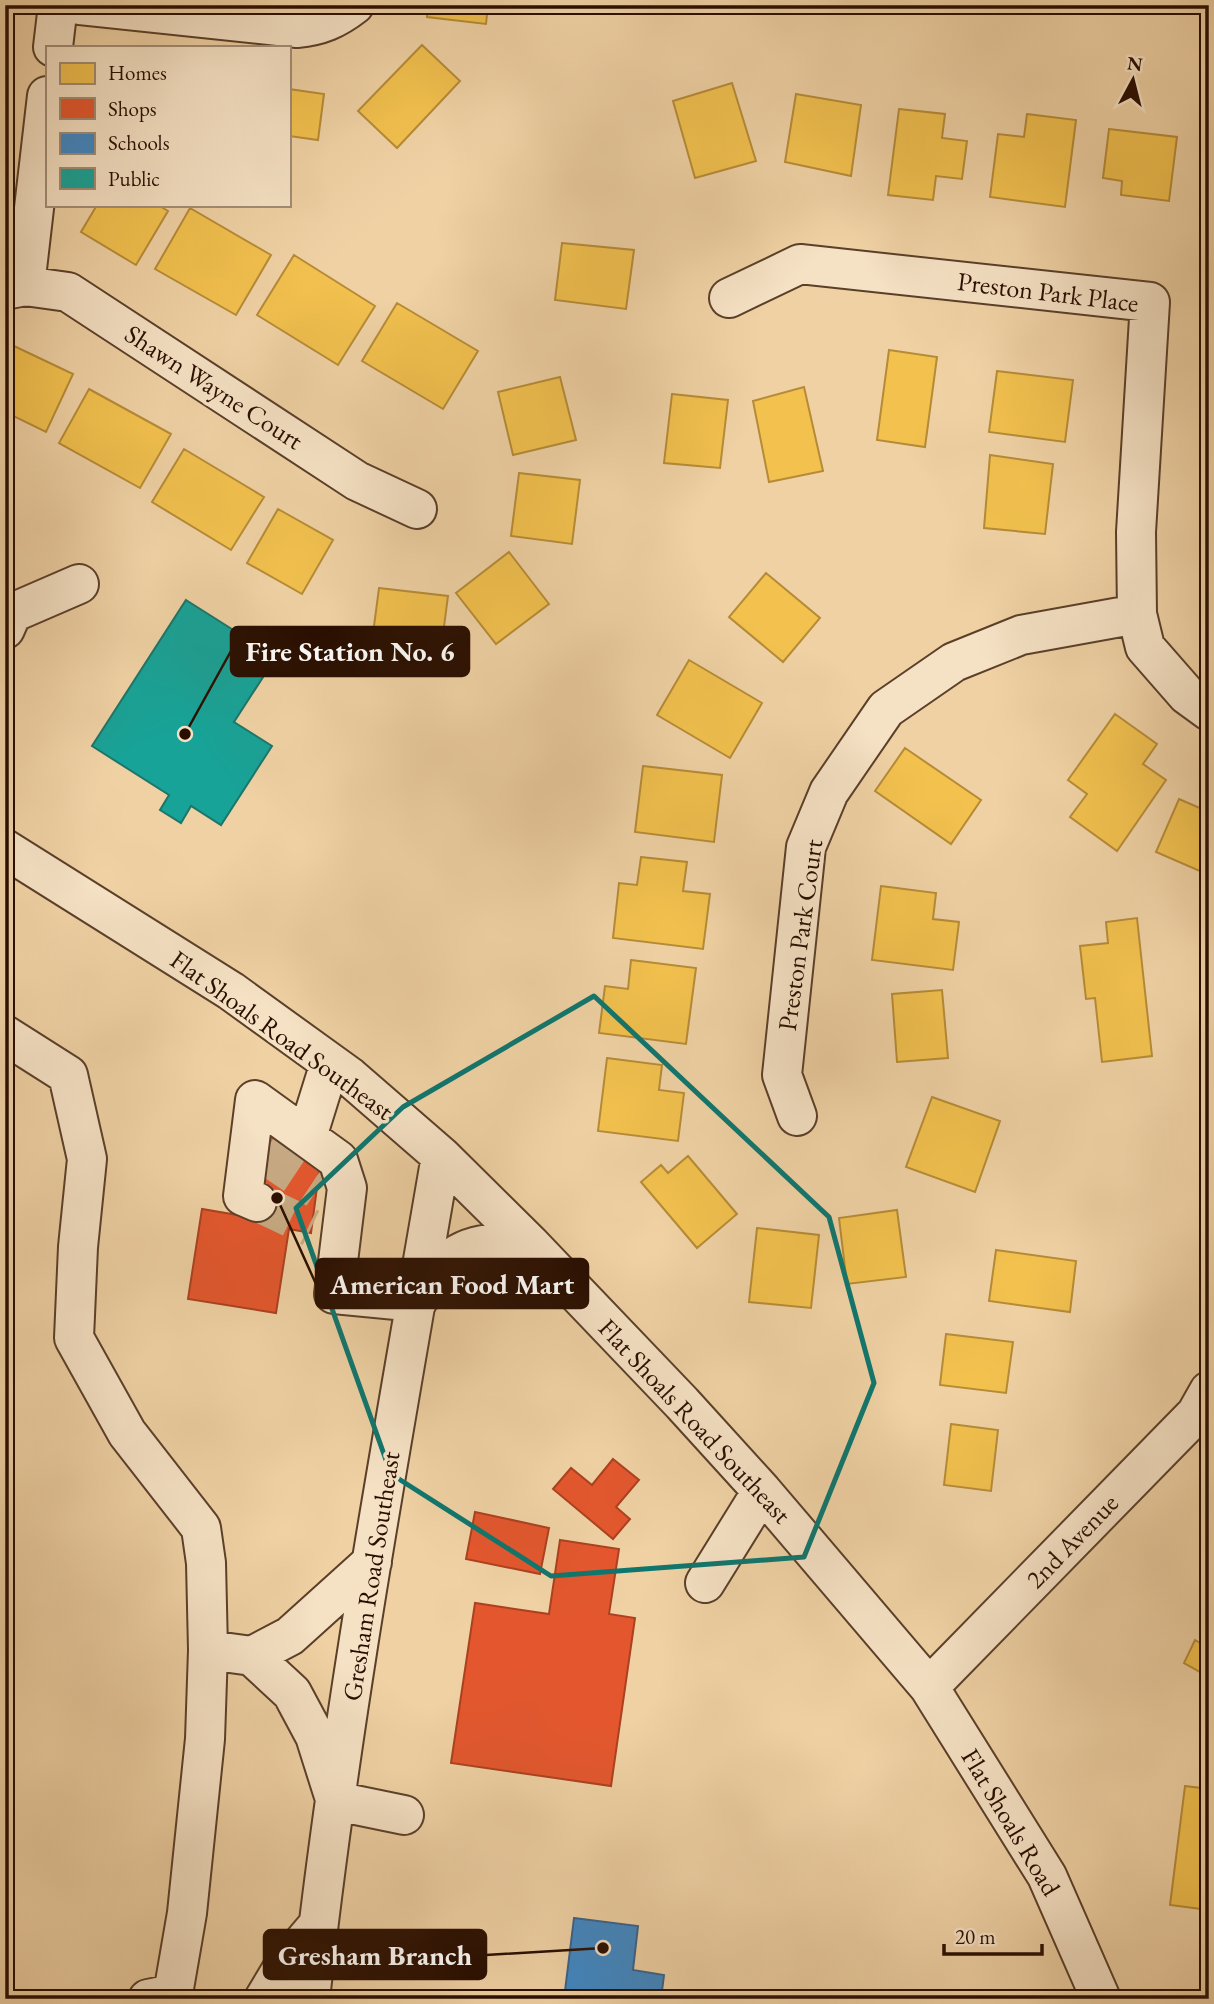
<svg xmlns="http://www.w3.org/2000/svg" width="1214" height="2004" viewBox="0 0 1214 2004" font-family="'EB Garamond',serif">
<style>
.homes{fill:#f2c14e;stroke:#b68b37;stroke-width:2}
.shops{fill:#e4572e;stroke:#ac4120;stroke-width:2}
.schools{fill:#3f88c5;stroke:#38638a;stroke-width:2}
.public{fill:#17a398;stroke:#1c766a;stroke-width:2}
.lines{fill:none;stroke-linecap:round;stroke-linejoin:round}
.minor-tunnel{stroke:#c7aa83;stroke-width:38;stroke-dasharray:38 19;stroke-linecap:butt}
.minor-casing{stroke:#5a3f29;stroke-width:42}
.minor{stroke:#f5e1c4;stroke-width:38}
.marked{fill:none;stroke:#0f766e;stroke-width:5;stroke-linejoin:round}
.labels{text-anchor:middle;dominant-baseline:central;stroke-width:7;stroke-linejoin:round;paint-order:stroke}
.street-label{font-size:26px;fill:#290e00;stroke:#f5e1c4}
.leader{fill:none;stroke:#290e00;stroke-width:2.5}
.callout-dot{fill:#290e00;stroke:#f5e1c4;stroke-width:2.5}
.callout{fill:#290e00;stroke:#290e00;stroke-width:2.5}
.callout-label{font-size:28px;text-anchor:middle;font-weight:bold;fill:#fff}
</style>
<rect width="100%" height="100%" fill="#efd1a4"/>
<filter id="stains"><feTurbulence type="fractalNoise" baseFrequency=".00286" numOctaves="4"/><feColorMatrix values="0 0 0 0 .2 0 0 0 0 .09 0 0 0 0 .02 0 0 0 .5 -.17"/></filter>
<radialGradient id="worn" r=".72"><stop offset=".6" stop-color="#630" stop-opacity="0"/><stop offset="1" stop-color="#630" stop-opacity=".3"/></radialGradient>
<path class="homes" d="M 428,5 L 488,5 L 486,24 L 427,17 Z
M 422,45 L 460,81 L 397,148 L 358,111 Z
M 732,83 L 756,161 L 695,178 L 673,101 Z
M 289,89 L 324,94 L 318,140 L 289,136 Z
M 796,94 L 861,105 L 851,176 L 785,162 Z
M 899,109 L 945,114 L 942,138 L 967,141 L 962,179 L 936,176 L 933,200 L 888,195 Z
M 1027,114 L 1076,120 L 1065,207 L 990,197 L 998,134 L 1024,137 Z
M 1109,129 L 1177,137 L 1169,201 L 1121,195 L 1122,181 L 1103,178 Z
M 97,205 L 158,205 L 168,211 L 136,265 L 81,232 Z
M 190,208 L 271,255 L 236,315 L 155,269 Z
M 562,243 L 634,250 L 626,309 L 555,300 Z
M 294,255 L 375,306 L 338,365 L 257,315 Z
M 397,303 L 478,351 L 443,409 L 362,361 Z
M 14,346 L 73,374 L 46,432 L 5,412 L 5,366 Z
M 889,350 L 937,357 L 925,447 L 877,440 Z
M 997,371 L 1073,380 L 1065,442 L 989,432 Z
M 560,377 L 576,440 L 513,455 L 498,392 Z
M 804,387 L 823,471 L 769,482 L 753,401 Z
M 89,389 L 171,434 L 140,488 L 59,443 Z
M 672,394 L 728,400 L 720,468 L 664,463 Z
M 184,449 L 264,497 L 231,550 L 152,502 Z
M 990,455 L 1053,464 L 1045,534 L 984,528 Z
M 519,473 L 580,480 L 572,544 L 511,536 Z
M 278,509 L 333,540 L 302,594 L 247,563 Z
M 509,552 L 549,604 L 496,644 L 456,593 Z
M 766,573 L 820,618 L 783,662 L 729,617 Z
M 379,588 L 448,596 L 439,665 L 370,656 Z
M 689,660 L 762,703 L 730,758 L 657,715 Z
M 1115,714 L 1157,744 L 1143,764 L 1166,780 L 1117,851 L 1070,817 L 1087,794 L 1068,780 Z
M 905,748 L 981,800 L 951,844 L 875,791 Z
M 643,766 L 722,775 L 714,842 L 635,832 Z
M 1179,799 L 1209,812 L 1209,875 L 1156,852 Z
M 641,857 L 687,862 L 683,891 L 710,894 L 703,949 L 613,938 L 619,883 L 637,885 Z
M 881,886 L 936,893 L 933,919 L 959,922 L 953,970 L 872,960 Z
M 1137,918 L 1152,1056 L 1102,1062 L 1095,998 L 1086,999 L 1080,946 L 1108,943 L 1106,922 Z
M 631,960 L 696,968 L 686,1044 L 599,1033 L 605,986 L 628,989 Z
M 942,990 L 948,1058 L 897,1062 L 892,994 Z
M 607,1058 L 662,1065 L 659,1090 L 684,1093 L 678,1141 L 598,1131 Z
M 932,1097 L 1000,1121 L 975,1192 L 906,1167 Z
M 688,1156 L 737,1214 L 697,1248 L 641,1182 L 661,1165 L 668,1173 Z
M 897,1210 L 906,1277 L 847,1284 L 839,1218 Z
M 757,1228 L 819,1235 L 811,1308 L 749,1302 Z
M 996,1250 L 1076,1261 L 1070,1312 L 989,1301 Z
M 946,1334 L 1013,1342 L 1006,1393 L 940,1385 Z
M 951,1424 L 998,1430 L 991,1491 L 944,1485 Z
M 1195,1640 L 1209,1648 L 1209,1677 L 1184,1663 Z
M 1185,1786 L 1209,1789 L 1209,1910 L 1170,1905 Z"/>
<path class="shops" d="M 268,1123 L 321,1157 L 311,1233 L 289,1229 L 276,1313 L 188,1299 L 202,1209 L 255,1218 Z
M 613,1459 L 639,1480 L 616,1507 L 630,1519 L 613,1539 L 553,1489 L 571,1468 L 592,1485 Z
M 475,1512 L 549,1528 L 540,1574 L 466,1559 Z
M 560,1540 L 619,1549 L 609,1614 L 635,1618 L 611,1786 L 451,1763 L 475,1603 L 549,1614 Z"/>
<path class="schools" d="M 574,1918 L 638,1926 L 633,1970 L 664,1975 L 661,1999 L 564,1999 Z"/>
<path class="public" d="M 186,600 L 276,657 L 234,722 L 272,746 L 221,825 L 191,806 L 181,823 L 160,810 L 169,795 L 92,746 Z"/>
<g class="lines">
<path class="minor-tunnel" d="M 263,1154 L 317,1190
M 257,1202 L 311,1228"/>
<defs>
<path id="minor" d="M 80,5 L 297,28 C 320,26 336,19 354,5
M 53,47 L 58,5
M 25,286 L 47,96
M 5,290 L 25,286 L 68,292 L 357,481 L 417,509
M 729,298 L 800,264 L 1150,302 L 1136,532 L 1137,614 L 1145,647 L 1187,695 L 1209,711
M 5,629 L 12,613 L 79,584
M 5,849 L 231,991 L 350,1077 L 441,1156 L 530,1244 L 682,1403 L 762,1491 L 929,1687 L 1047,1876 L 1101,1999
M 5,1035 L 68,1075 L 87,1159 L 78,1247 L 74,1338 L 127,1433 L 201,1528 L 206,1563 L 208,1650 L 205,1739 L 187,1913 L 173,1994 L 148,1999
M 797,1116 L 782,1075 L 806,847 L 829,792 L 886,709 L 954,662 L 1021,635 L 1137,614
M 307,1137 L 330,1063
M 257,1202 L 243,1196 L 255,1100 L 338,1160 L 347,1188 L 334,1294 L 417,1302
M 418,1300 C 425,1290 432,1277 441,1268 C 465,1241 497,1242 530,1244
M 705,1583 L 762,1491
M 208,1650 L 252,1656 L 292,1693 L 315,1736 L 334,1796
M 252,1656 L 290,1636 L 372,1562
M 929,1687 L 1196,1414 L 1209,1391
M 336,1801 L 404,1815
M 264,1999 L 285,1964 L 318,1925
M 310,1999 C 341,1716 393,1436 441,1156"/>
</defs>
<use href="#minor" class="minor-casing"/>
<use href="#minor" class="minor"/>
</g>
<path class="marked" d="M 594,996 L 829,1217 L 874,1383 L 804,1557 L 551,1576 L 391,1474 L 296,1208 L 403,1107 Z"/>
<g class="labels">
<g class="street-label">
<text transform="translate(1048 292) rotate(7)">Preston Park Place</text>
<text transform="translate(214 387) rotate(33)">Shawn Wayne Court</text>
<text transform="translate(800 935) rotate(-82)">Preston Park Court</text>
<text transform="translate(282 1035) rotate(36)">Flat Shoals Road Southeast</text>
<text transform="translate(695 1421) rotate(47)">Flat Shoals Road Southeast</text>
<text transform="translate(1072 1541) rotate(-46)">2nd Avenue</text>
<text transform="translate(371 1576) rotate(-81)">Gresham Road Southeast</text>
<text transform="translate(1011 1822) rotate(59)">Flat Shoals Road</text>
</g>
</g>
<path class="leader" d="M185 734L231 651M277 1198L316 1284M603 1948L486 1955"/>
<g class="callout-dot">
<circle cx="185" cy="734" r="7"/>
<circle cx="277" cy="1198" r="7"/>
<circle cx="603" cy="1948" r="7"/>
</g>
<g class="callout">
<rect x="231" y="627" width="238" height="49" rx="7"/>
<rect x="316" y="1259" width="272" height="49" rx="7"/>
<rect x="264" y="1930" width="222" height="49" rx="7"/>
</g>
<g class="callout-label">
<text x="350" y="661">Fire Station No. 6</text>
<text x="452" y="1294">American Food Mart</text>
<text x="375" y="1965">Gresham Branch</text>
</g>
<rect width="1214" height="2004" fill="none" stroke="#efd1a4" stroke-width="28"/>
<rect x="7" y="7" width="1200" height="1990" fill="none" stroke="#290e00" stroke-width="3.5"/>
<rect x="14" y="14" width="1186" height="1976" fill="none" stroke="#290e00" stroke-width="2"/>
<rect x="46" y="46" width="245" height="161" fill="#f5e1c4" stroke="#a38d76" stroke-width="2"/>
<rect x="60" y="63" width="35" height="21" fill="#f2c14e" stroke="#a38d76" stroke-width="2"/>
<text x="108" y="80" font-size="21" fill="#290e00">Homes</text>
<rect x="60" y="98" width="35" height="21" fill="#e4572e" stroke="#a38d76" stroke-width="2"/>
<text x="108" y="116" font-size="21" fill="#290e00">Shops</text>
<rect x="60" y="133" width="35" height="21" fill="#3f88c5" stroke="#a38d76" stroke-width="2"/>
<text x="108" y="150" font-size="21" fill="#290e00">Schools</text>
<rect x="60" y="168" width="35" height="21" fill="#17a398" stroke="#a38d76" stroke-width="2"/>
<text x="108" y="186" font-size="21" fill="#290e00">Public</text>
<g transform="translate(1133 80) rotate(7)" stroke="#f5e1c4" stroke-width="5" paint-order="stroke">
<path d="M0-5L12 26L0 18L-12 26Z" fill="#290e00"/>
<text y="-10" font-size="19" font-weight="bold" text-anchor="middle" fill="#290e00">N</text>
</g>
<path d="M944 1944v10h98v-10" fill="none" stroke="#290e00" stroke-width="3.5"/>
<text x="955" y="1944" font-size="21" fill="#290e00" stroke="#f5e1c4" stroke-width="5" paint-order="stroke">20 m</text>
<rect width="100%" height="100%" filter="url(#stains)"/>
<rect width="100%" height="100%" fill="url(#worn)"/>
</svg>
